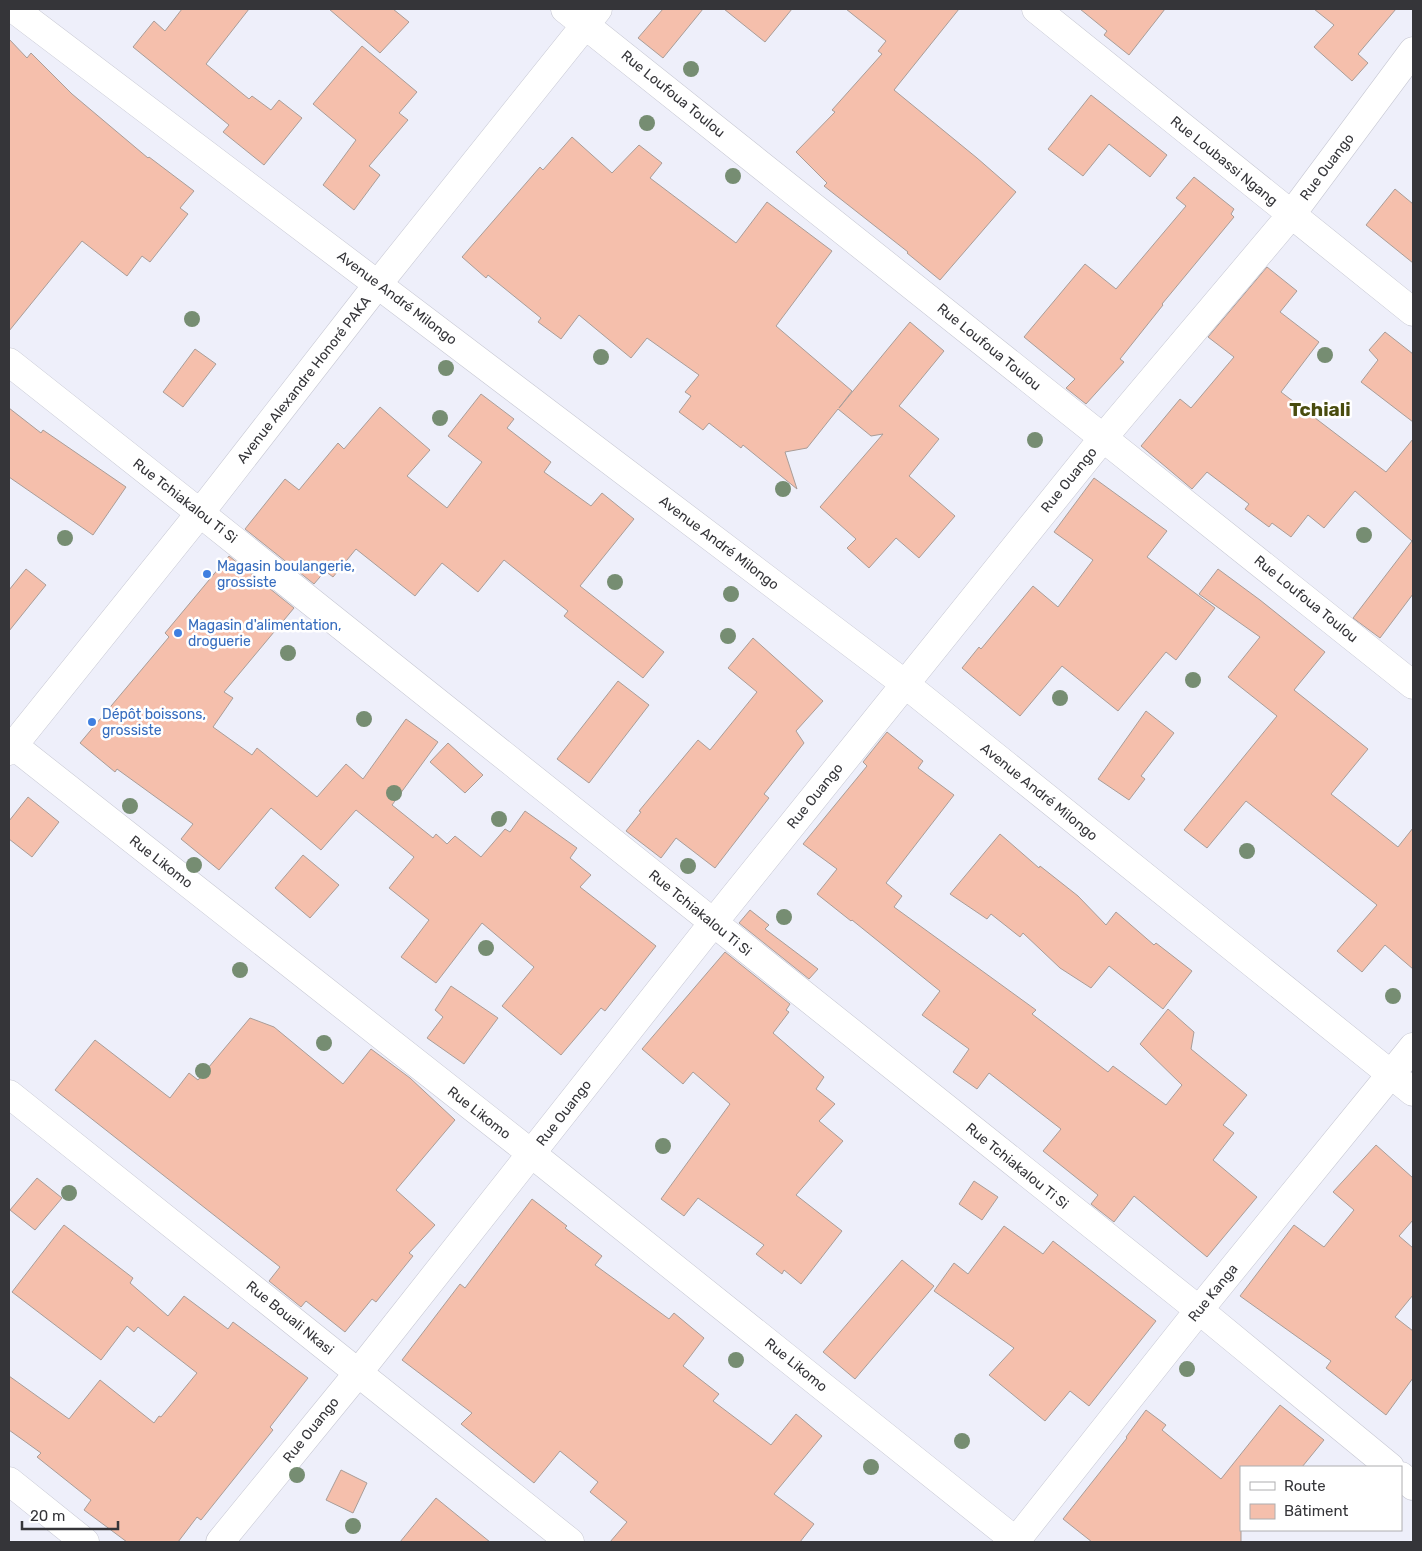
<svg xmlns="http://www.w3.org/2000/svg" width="1422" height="1551" viewBox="0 0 1422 1551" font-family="Rubik,sans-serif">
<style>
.building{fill:#f5bfac;stroke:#a99d98}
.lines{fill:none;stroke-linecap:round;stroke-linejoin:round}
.minor-casing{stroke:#c6c7d2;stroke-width:29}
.minor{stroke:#fff;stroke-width:28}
.tree{fill:#768d72}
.shop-dot{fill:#3f7fe0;stroke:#fff;stroke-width:2}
.labels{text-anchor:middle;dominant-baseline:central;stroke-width:5;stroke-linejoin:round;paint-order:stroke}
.street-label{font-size:14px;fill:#353539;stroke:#fff}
.shop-label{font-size:14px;fill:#366cbe;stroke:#fff;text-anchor:start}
.district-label{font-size:19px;font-weight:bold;fill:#494c0e;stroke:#fff}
</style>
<rect width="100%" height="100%" fill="#eeeffa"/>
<path class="building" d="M 182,9 L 249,9 L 206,64 L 249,99 L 252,96 L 271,110 L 279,100 L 302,118 L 264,165 L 223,132 L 229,125 L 133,47 L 154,21 L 165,31 Z
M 329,9 L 393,9 L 409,22 L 380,53 Z
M 663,9 L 703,9 L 663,58 L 638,38 Z
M 724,9 L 792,9 L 765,42 Z
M 846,9 L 959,9 L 894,90 L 977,158 L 1016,192 L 940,280 L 907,253 L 908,252 L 824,186 L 827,183 L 796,152 L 835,112 L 832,110 L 882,54 L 878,51 L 886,41 Z
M 1080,9 L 1165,9 L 1129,55 L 1104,35 L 1107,31 Z
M 1314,9 L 1396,9 L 1358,54 L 1368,63 L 1352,81 L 1314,47 L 1334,25 Z
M 9,39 L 27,58 L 31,53 L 72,94 L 148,158 L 149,157 L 194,191 L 180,208 L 188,214 L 150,262 L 142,256 L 127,276 L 82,241 L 9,331 Z
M 362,46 L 417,92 L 399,113 L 408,120 L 369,166 L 380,175 L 354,210 L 323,185 L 356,140 L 313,104 Z
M 1091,95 L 1167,155 L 1150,177 L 1109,144 L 1083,176 L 1048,149 Z
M 572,137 L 612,173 L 639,145 L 662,163 L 650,178 L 736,243 L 767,202 L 832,251 L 776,326 L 852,391 L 839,408 L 910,322 L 944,351 L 899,406 L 939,439 L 909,476 L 955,516 L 919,558 L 896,538 L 869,568 L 847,548 L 856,539 L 820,507 L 883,434 L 871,436 L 838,409 L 807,448 L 785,452 L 797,489 L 743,445 L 741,448 L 709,423 L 703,430 L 679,412 L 691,396 L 685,392 L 699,375 L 647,338 L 631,358 L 579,315 L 561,339 L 538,322 L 541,318 L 488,275 L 486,278 L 462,257 L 540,167 L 543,170 Z
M 1194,177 L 1234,209 L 1231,214 L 1234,217 L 1162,304 L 1163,305 L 1120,359 L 1124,362 L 1086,404 L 1066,388 L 1075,379 L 1024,337 L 1085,264 L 1116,289 L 1186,206 L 1176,198 Z
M 1395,189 L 1413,204 L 1413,263 L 1366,225 Z
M 1267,267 L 1297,291 L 1280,312 L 1319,342 L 1281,392 L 1386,472 L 1413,439 L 1413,594 L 1380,638 L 1353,618 L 1412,541 L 1355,491 L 1324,528 L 1308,515 L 1291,537 L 1272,523 L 1269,527 L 1245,509 L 1249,504 L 1207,472 L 1192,489 L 1141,446 L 1180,399 L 1191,408 L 1234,357 L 1208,337 Z
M 1385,332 L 1413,354 L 1413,422 L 1361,382 L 1378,360 L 1369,350 Z
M 195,349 L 216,364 L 183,407 L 163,392 Z
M 481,394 L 514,419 L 507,428 L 551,462 L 544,472 L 591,506 L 602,493 L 634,519 L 580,586 L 664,652 L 643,678 L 564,616 L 568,611 L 504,560 L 478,592 L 442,563 L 415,596 L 356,549 L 333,577 L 325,571 L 314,584 L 245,529 L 285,479 L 299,490 L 338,443 L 344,449 L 380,407 L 430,450 L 407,476 L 447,508 L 482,462 L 448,436 Z
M 9,408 L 41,433 L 43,430 L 126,487 L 93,535 L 9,477 Z
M 1094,478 L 1167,531 L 1147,557 L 1215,608 L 1176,660 L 1166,652 L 1118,711 L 1062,666 L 1020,716 L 962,668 L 979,647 L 981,649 L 1033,586 L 1058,607 L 1093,560 L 1054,532 Z
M 229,556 L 294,608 L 224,692 L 233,698 L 213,727 L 252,755 L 257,748 L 317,797 L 346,764 L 363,779 L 406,719 L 438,742 L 392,805 L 433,838 L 436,834 L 447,844 L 455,836 L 481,857 L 505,829 L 510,832 L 525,811 L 577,848 L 570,858 L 591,875 L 580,887 L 656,946 L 605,1011 L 601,1008 L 561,1055 L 502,1006 L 534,967 L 482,923 L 436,983 L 401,957 L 429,920 L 389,888 L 414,857 L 356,810 L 321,850 L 271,808 L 219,870 L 181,839 L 193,824 L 117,769 L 115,772 L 80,743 L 169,637 L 165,633 Z
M 26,569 L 46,585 L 9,631 L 9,590 Z
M 1218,569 L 1260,600 L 1325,652 L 1294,690 L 1368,749 L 1331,794 L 1398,847 L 1413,828 L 1413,969 L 1385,945 L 1362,972 L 1337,951 L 1377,905 L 1246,801 L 1207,848 L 1184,830 L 1277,716 L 1228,677 L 1260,637 L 1199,594 Z
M 753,638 L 823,701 L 796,731 L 804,743 L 764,794 L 769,798 L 715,868 L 676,838 L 661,858 L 626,831 L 641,812 L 639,811 L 698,740 L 710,750 L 757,692 L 728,668 Z
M 618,681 L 649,705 L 589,783 L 557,759 Z
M 1146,711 L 1174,733 L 1141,776 L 1145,779 L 1129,800 L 1098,779 Z
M 887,732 L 923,761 L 918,768 L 954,795 L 886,883 L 902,896 L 894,907 L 1036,1010 L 1032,1014 L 1108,1072 L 1113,1066 L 1166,1105 L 1182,1085 L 1140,1044 L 1168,1009 L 1194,1032 L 1191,1049 L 1247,1095 L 1223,1125 L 1234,1133 L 1213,1160 L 1257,1197 L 1207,1257 L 1134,1196 L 1114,1222 L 1091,1204 L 1098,1195 L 1043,1151 L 1061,1129 L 989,1073 L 977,1089 L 953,1072 L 969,1049 L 922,1015 L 940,991 L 852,920 L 851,921 L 817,894 L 837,869 L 803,844 L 867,766 L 863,762 Z
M 448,743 L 483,775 L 465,793 L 430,762 Z
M 28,797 L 59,822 L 32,857 L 9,839 L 9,821 Z
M 1000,834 L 1039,868 L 1040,866 L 1078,896 L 1106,925 L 1116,912 L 1154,945 L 1156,943 L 1192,971 L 1163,1009 L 1109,966 L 1091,988 L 1060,968 L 1023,933 L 1020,937 L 991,914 L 987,919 L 950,894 Z
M 303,855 L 339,885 L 310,918 L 275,888 Z
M 750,910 L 769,925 L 765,929 L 818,969 L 809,979 L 739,923 Z
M 725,952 L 790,1004 L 786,1010 L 789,1012 L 773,1033 L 824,1077 L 816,1089 L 835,1104 L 819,1121 L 843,1141 L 796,1195 L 842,1231 L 801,1284 L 784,1270 L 782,1274 L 756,1254 L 764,1245 L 698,1198 L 684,1216 L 661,1199 L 730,1104 L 693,1072 L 683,1084 L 642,1049 Z
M 451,986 L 498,1018 L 464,1064 L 427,1038 L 443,1017 L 435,1010 Z
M 250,1018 L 274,1027 L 343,1084 L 371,1049 L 410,1078 L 455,1120 L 396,1190 L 435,1225 L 409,1253 L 413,1256 L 376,1302 L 372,1299 L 345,1332 L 306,1301 L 301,1307 L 269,1281 L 280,1267 L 55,1090 L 95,1040 L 170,1098 L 189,1073 L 198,1080 Z
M 1376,1145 L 1413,1178 L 1413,1220 L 1399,1236 L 1413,1248 L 1413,1295 L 1395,1317 L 1413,1331 L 1413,1378 L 1386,1415 L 1326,1368 L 1331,1361 L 1240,1296 L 1294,1225 L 1324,1247 L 1354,1210 L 1333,1192 Z
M 37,1178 L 62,1198 L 35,1230 L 10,1210 Z
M 974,1181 L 998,1197 L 982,1220 L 959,1204 Z
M 532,1199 L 567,1226 L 565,1228 L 602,1256 L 595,1265 L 669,1319 L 674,1313 L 704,1338 L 683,1366 L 719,1394 L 713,1401 L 771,1445 L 796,1414 L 822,1436 L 774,1494 L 814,1524 L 800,1542 L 610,1542 L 627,1522 L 590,1492 L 598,1482 L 560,1451 L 534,1483 L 461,1424 L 472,1413 L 402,1360 L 460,1284 L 465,1288 Z
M 64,1225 L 133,1278 L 130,1283 L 168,1316 L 184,1296 L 228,1329 L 233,1322 L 308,1378 L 270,1427 L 273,1430 L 201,1520 L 197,1517 L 178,1542 L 127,1542 L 84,1510 L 91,1500 L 37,1457 L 41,1453 L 9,1430 L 9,1376 L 69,1419 L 100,1380 L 154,1423 L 159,1416 L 161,1417 L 197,1373 L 138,1327 L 134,1332 L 127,1326 L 101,1360 L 12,1292 Z
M 1004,1226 L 1043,1254 L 1053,1241 L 1156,1321 L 1089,1406 L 1070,1391 L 1045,1421 L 989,1375 L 1014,1348 L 934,1291 L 954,1263 L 968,1274 Z
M 902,1260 L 934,1286 L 855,1379 L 823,1352 Z
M 1280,1405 L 1324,1440 L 1302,1467 L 1241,1467 L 1241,1542 L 1092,1542 L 1063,1519 L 1127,1438 L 1126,1437 L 1146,1410 L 1166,1425 L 1162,1430 L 1221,1479 Z
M 341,1470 L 367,1483 L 353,1513 L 326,1500 Z
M 436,1498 L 490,1542 L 400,1542 Z"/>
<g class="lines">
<defs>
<path id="minor" d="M 14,9 L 905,684 L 1413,1092
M 565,9 L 1413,685
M 1036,9 L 1413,312
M 9,362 L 200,513 L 1199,1310 L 1390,1467
M 9,742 L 532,1154 L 1017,1542
M 9,751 L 200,513 L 378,284 L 598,9
M 9,1094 L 570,1542
M 1401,1476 L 1413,1486
M 9,1481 L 85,1542
M 220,1542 L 358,1373 L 713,923 L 1103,438 L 1291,215 L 1413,51
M 1015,1542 L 1199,1310 L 1413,1047"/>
</defs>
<use href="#minor" class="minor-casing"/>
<use href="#minor" class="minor"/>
</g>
<g class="tree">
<circle cx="691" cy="69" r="8"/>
<circle cx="647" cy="123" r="8"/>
<circle cx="733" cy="176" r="8"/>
<circle cx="192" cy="319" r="8"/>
<circle cx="1325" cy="355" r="8"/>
<circle cx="601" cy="357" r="8"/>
<circle cx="446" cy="368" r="8"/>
<circle cx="440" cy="418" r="8"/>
<circle cx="1035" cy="440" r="8"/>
<circle cx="783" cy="489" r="8"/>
<circle cx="1364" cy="535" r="8"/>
<circle cx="65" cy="538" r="8"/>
<circle cx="615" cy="582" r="8"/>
<circle cx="731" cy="594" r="8"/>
<circle cx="728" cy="636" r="8"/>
<circle cx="288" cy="653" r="8"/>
<circle cx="1193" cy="680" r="8"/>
<circle cx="1060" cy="698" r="8"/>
<circle cx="364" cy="719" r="8"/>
<circle cx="394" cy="793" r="8"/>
<circle cx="130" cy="806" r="8"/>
<circle cx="499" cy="819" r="8"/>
<circle cx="1247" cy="851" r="8"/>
<circle cx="194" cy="865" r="8"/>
<circle cx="688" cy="866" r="8"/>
<circle cx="784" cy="917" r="8"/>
<circle cx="486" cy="948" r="8"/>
<circle cx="240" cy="970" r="8"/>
<circle cx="1393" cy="996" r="8"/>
<circle cx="324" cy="1043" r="8"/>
<circle cx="203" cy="1071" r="8"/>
<circle cx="663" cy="1146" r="8"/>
<circle cx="69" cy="1193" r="8"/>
<circle cx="736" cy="1360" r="8"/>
<circle cx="1187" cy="1369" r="8"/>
<circle cx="962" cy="1441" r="8"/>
<circle cx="871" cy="1467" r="8"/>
<circle cx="297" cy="1475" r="8"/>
<circle cx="353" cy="1526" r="8"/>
</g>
<g class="shop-dot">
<circle cx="207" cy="574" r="5"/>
<circle cx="178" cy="633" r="5"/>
<circle cx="92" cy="722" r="5"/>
</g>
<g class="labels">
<g class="street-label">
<text transform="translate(673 94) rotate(39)">Rue Loufoua Toulou</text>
<text transform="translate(1224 161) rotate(39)">Rue Loubassi Ngang</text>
<text transform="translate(1327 167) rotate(-53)">Rue Ouango</text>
<text transform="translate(397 298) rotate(37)">Avenue André Milongo</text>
<text transform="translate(989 347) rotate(39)">Rue Loufoua Toulou</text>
<text transform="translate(304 380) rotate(-52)">Avenue Alexandre Honoré PAKA</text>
<text transform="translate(1069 480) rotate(-51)">Rue Ouango</text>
<text transform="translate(185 501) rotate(38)">Rue Tchiakalou Ti Si</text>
<text transform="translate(719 543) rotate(37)">Avenue André Milongo</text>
<text transform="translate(1306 599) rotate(39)">Rue Loufoua Toulou</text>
<text transform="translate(1039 792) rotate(39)">Avenue André Milongo</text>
<text transform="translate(815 796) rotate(-51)">Rue Ouango</text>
<text transform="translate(161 862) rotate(38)">Rue Likomo</text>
<text transform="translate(700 913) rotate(39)">Rue Tchiakalou Ti Si</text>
<text transform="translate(479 1113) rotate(38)">Rue Likomo</text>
<text transform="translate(564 1113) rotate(-52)">Rue Ouango</text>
<text transform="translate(1017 1166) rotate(39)">Rue Tchiakalou Ti Si</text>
<text transform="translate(1213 1293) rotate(-51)">Rue Kanga</text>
<text transform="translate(290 1318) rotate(39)">Rue Bouali Nkasi</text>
<text transform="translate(796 1365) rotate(39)">Rue Likomo</text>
<text transform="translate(311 1430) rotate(-51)">Rue Ouango</text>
</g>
<g class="shop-label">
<text x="217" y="566">Magasin boulangerie,<tspan x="217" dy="16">grossiste</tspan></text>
<text x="188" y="625">Magasin d'alimentation,<tspan x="188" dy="16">droguerie</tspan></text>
<text x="102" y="714">Dépôt boissons,<tspan x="102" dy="16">grossiste</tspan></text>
</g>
<g class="district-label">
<text x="1320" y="409">Tchiali</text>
</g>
</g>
<rect width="1422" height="1551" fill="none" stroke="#353539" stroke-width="20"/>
<rect x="1240" y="1466" width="162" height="65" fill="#ffffff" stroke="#aeaeb0"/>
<rect x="1250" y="1482" width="25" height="8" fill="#ffffff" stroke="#aeaeb0"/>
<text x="1284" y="1491" font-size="15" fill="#353539">Route</text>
<rect x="1250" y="1504" width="25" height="15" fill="#f5bfac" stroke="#aeaeb0"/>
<text x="1284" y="1516" font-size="15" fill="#353539">Bâtiment</text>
<path d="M22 1521v8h96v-8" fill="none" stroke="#353539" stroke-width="2.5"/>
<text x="30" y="1521" font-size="15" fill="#353539" stroke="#ffffff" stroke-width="4" paint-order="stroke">20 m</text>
</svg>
